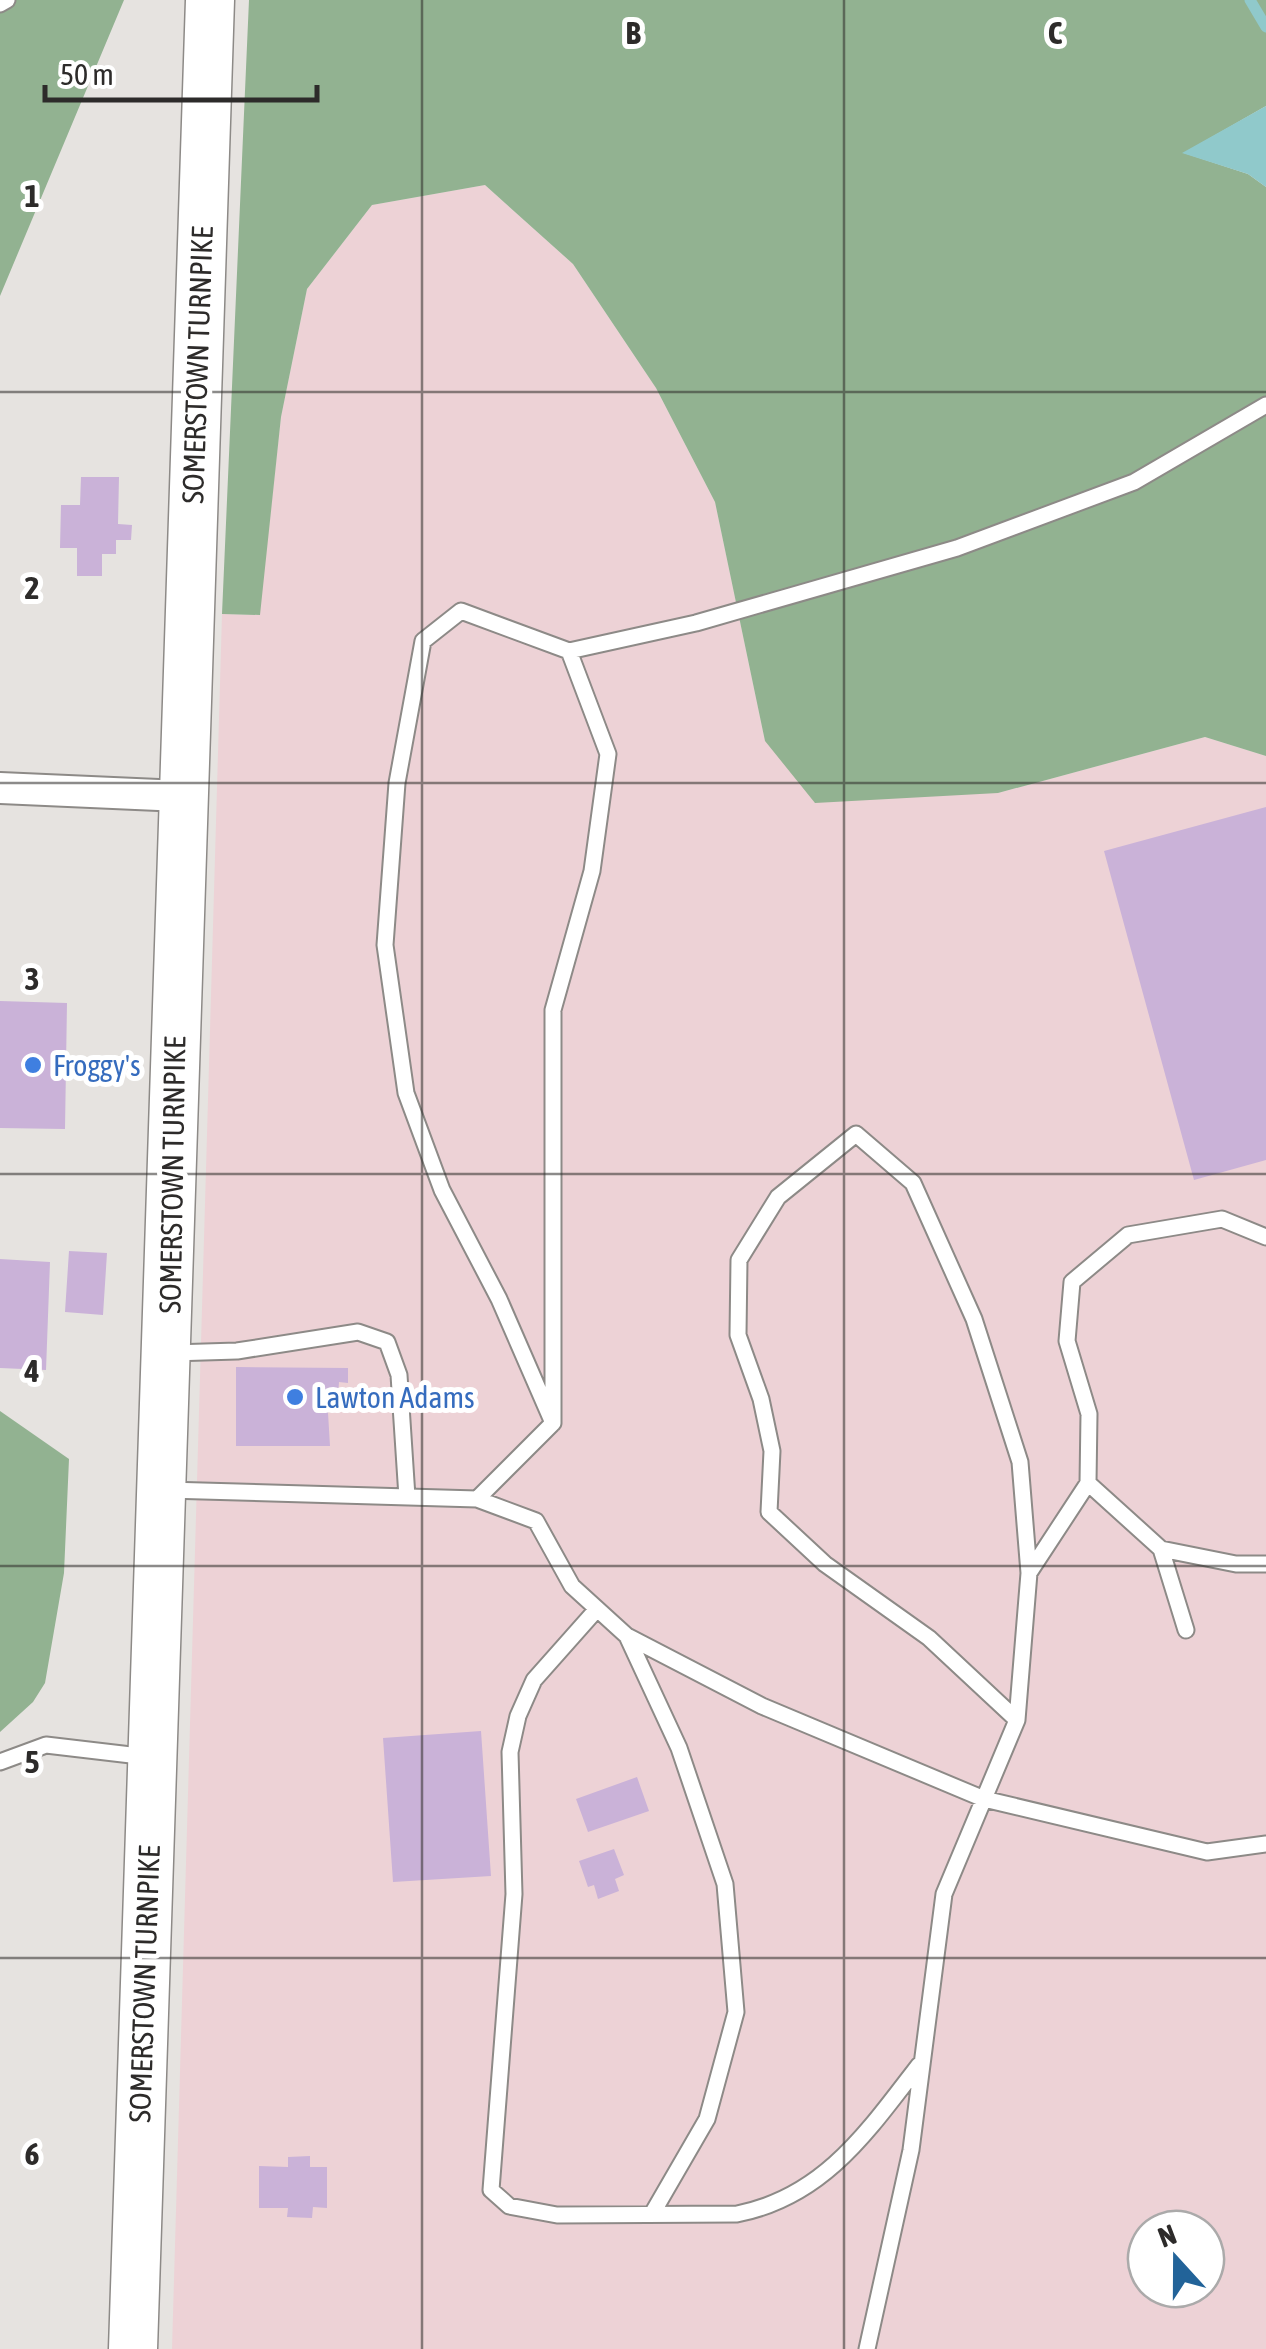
<svg xmlns="http://www.w3.org/2000/svg" width="1266" height="2349" viewBox="0 0 1266 2349" font-family="'Asap Condensed',sans-serif">
<style>
.industrial{fill:#edd2d6;fill-rule:evenodd}
.forest{fill:#92b291}
.water{fill:#90c9cb}
.lines{fill:none;stroke-linecap:round;stroke-linejoin:round}
.stream{stroke:#90c9cb;stroke-width:11}
.building{fill:#cab2d8}
.lane-casing{stroke:#8d8a87;stroke-width:19}
.street-casing{stroke:#8d8a87;stroke-width:34}
.primary-casing{stroke:#8d8a87;stroke-width:51}
.lane{stroke:#fff;stroke-width:15}
.street{stroke:#fff;stroke-width:30}
.primary{stroke:#fff;stroke-width:48}
.grid{fill:none;stroke:#2d2b2a;stroke-width:2.5;stroke-opacity:0.55}
.shop-dot{fill:#3f7fe0;stroke:#fff;stroke-width:4}
.labels{text-anchor:middle;dominant-baseline:central;stroke-width:10;stroke-linejoin:round;paint-order:stroke}
.street-label{font-size:30px;fill:#2d2b2a;stroke:#fff}
.shop-label{font-size:30px;fill:#366cbe;stroke:#fff;text-anchor:start}
.grid-label{font-size:32px;text-anchor:middle;font-weight:bold;fill:#2d2b2a;stroke:#fff;stroke-width:10;stroke-linejoin:round;paint-order:stroke}
</style>
<rect width="100%" height="100%" fill="#e6e3e0"/>
<path class="industrial" d="M 485,185 L 573,264 L 656,388 L 715,502 L 765,741 L 998,793 L 1205,737 L 1266,756 L 1266,2349 L 172,2349 L 222,614 L 259,615 L 281,417 L 307,289 L 372,205 ZM 1146,2229 L 1206,2229 L 1206,2289 L 1146,2289 Z"/>
<path class="forest" d="M 0,0 L 124,0 L 0,296 Z
M 249,0 L 1266,0 L 1266,106 L 1184,153 L 1248,174 L 1266,187 L 1266,756 L 1205,737 L 998,793 L 815,803 L 765,741 L 715,502 L 656,388 L 573,264 L 485,185 L 372,205 L 307,289 L 281,417 L 260,615 L 222,614 Z
M 0,1411 L 69,1459 L 64,1573 L 45,1683 L 33,1702 L 0,1732 Z"/>
<path class="water" d="M 1266,106 L 1266,187 L 1248,174 L 1182,153 Z"/>
<g class="lines">
<path class="stream" d="M 1250,0 L 1266,27"/>
</g>
<path class="building" d="M 81,477 L 119,477 L 118,524 L 132,525 L 131,540 L 116,540 L 116,554 L 102,554 L 102,576 L 77,576 L 77,548 L 60,548 L 61,505 L 80,505 Z
M 1266,807 L 1266,1160 L 1194,1180 L 1104,851 Z
M 0,1001 L 67,1003 L 65,1129 L 0,1128 Z
M 69,1251 L 107,1253 L 103,1315 L 65,1312 Z
M 0,1259 L 50,1262 L 46,1370 L 0,1368 Z
M 236,1367 L 348,1368 L 348,1383 L 339,1382 L 338,1396 L 327,1396 L 330,1446 L 236,1446 Z
M 481,1731 L 491,1876 L 393,1882 L 383,1738 Z
M 637,1777 L 649,1811 L 588,1832 L 576,1799 Z
M 614,1849 L 624,1875 L 615,1879 L 619,1891 L 598,1899 L 594,1885 L 588,1887 L 579,1861 Z
M 310,2156 L 310,2167 L 327,2167 L 327,2208 L 313,2207 L 312,2218 L 287,2217 L 288,2208 L 259,2208 L 259,2166 L 288,2167 L 288,2157 Z"/>
<g class="lines">
<defs>
<path id="lane" d="M 0,4 L 7,0
M 569,651 L 696,623 L 957,548 L 1134,482 L 1266,405
M 172,1353 L 237,1351 L 358,1332 L 387,1342 L 399,1375 L 407,1497
M 1088,1483 L 1161,1549 L 1186,1630
M 167,1490 L 477,1499 L 536,1521 L 572,1586 L 627,1636 L 762,1706 L 984,1799 L 1207,1852 L 1266,1844
M 477,1499 L 553,1423 L 553,1010 L 592,871 L 608,754 L 569,651 L 461,611 L 423,641 L 397,783 L 385,945 L 406,1093 L 442,1190 L 499,1299 L 553,1423
M 1161,1549 L 1236,1564 L 1266,1564
M 597,1609 L 534,1680 L 518,1716 L 510,1752 L 514,1894 L 491,2190 L 509,2206 L 557,2215 L 737,2214 C 824,2197 868,2131 919,2065
M 627,1636 L 679,1748 L 725,1884 L 736,2012 L 707,2119 L 652,2214
M 1017,1720 L 929,1638 L 825,1564 L 769,1512 L 772,1451 L 761,1399 L 738,1335 L 739,1260 L 778,1197 L 856,1134 L 913,1183 L 974,1319 L 1020,1462 L 1029,1573
M 0,1762 L 46,1745 L 148,1757
M 867,2349 L 911,2150 L 944,1894 L 1017,1720 L 1029,1573 L 1088,1483 L 1089,1414 L 1067,1341 L 1072,1282 L 1128,1235 L 1222,1219 L 1266,1237"/>
<path id="street" d="M 0,788 L 181,796"/>
<path id="primary" d="M 133,2349 L 210,0"/>
</defs>
<use href="#lane" class="lane-casing"/>
<use href="#street" class="street-casing"/>
<use href="#primary" class="primary-casing"/>
<use href="#lane" class="lane"/>
<use href="#street" class="street"/>
<use href="#primary" class="primary"/>
</g>
<path class="grid" d="M 422,0 L 422,2349M 844,0 L 844,2349M 0,392 L 1266,392M 0,783 L 1266,783M 0,1174 L 1266,1174M 0,1566 L 1266,1566M 0,1958 L 1266,1958"/>
<g class="shop-dot">
<circle cx="33" cy="1065" r="10"/>
<circle cx="295" cy="1397" r="10"/>
</g>
<g class="labels">
<g class="street-label">
<text transform="translate(197 365) rotate(-88)">SOMERSTOWN TURNPIKE</text>
<text transform="translate(172 1175) rotate(-89)">SOMERSTOWN TURNPIKE</text>
<text transform="translate(144 1984) rotate(-88)">SOMERSTOWN TURNPIKE</text>
</g>
<g class="shop-label">
<text x="53" y="1065">Froggy's</text>
<text x="315" y="1397">Lawton Adams</text>
</g>
</g>
<g class="grid-label">
<text x="633" y="44">B</text>
<text x="1055" y="44">C</text>
<text x="32" y="207">1</text>
<text x="32" y="599">2</text>
<text x="32" y="990">3</text>
<text x="32" y="1382">4</text>
<text x="32" y="1773">5</text>
<text x="32" y="2165">6</text>
</g>
<g transform="translate(1176 2259) rotate(339)"><circle r="48" fill="#ffffff" stroke="#abaaaa" stroke-width="2.5"/>
<path d="M0-8L18 38L0 25L-18 38Z" fill="#226399"/>
<text y="-15" font-size="28" font-weight="bold" text-anchor="middle" fill="#2d2b2a">N</text>
</g>
<path d="M45 85v15h272v-15" fill="none" stroke="#2d2b2a" stroke-width="5"/>
<text x="60" y="85" font-size="30" fill="#2d2b2a" stroke="#ffffff" stroke-width="8" paint-order="stroke">50 m</text>
</svg>
